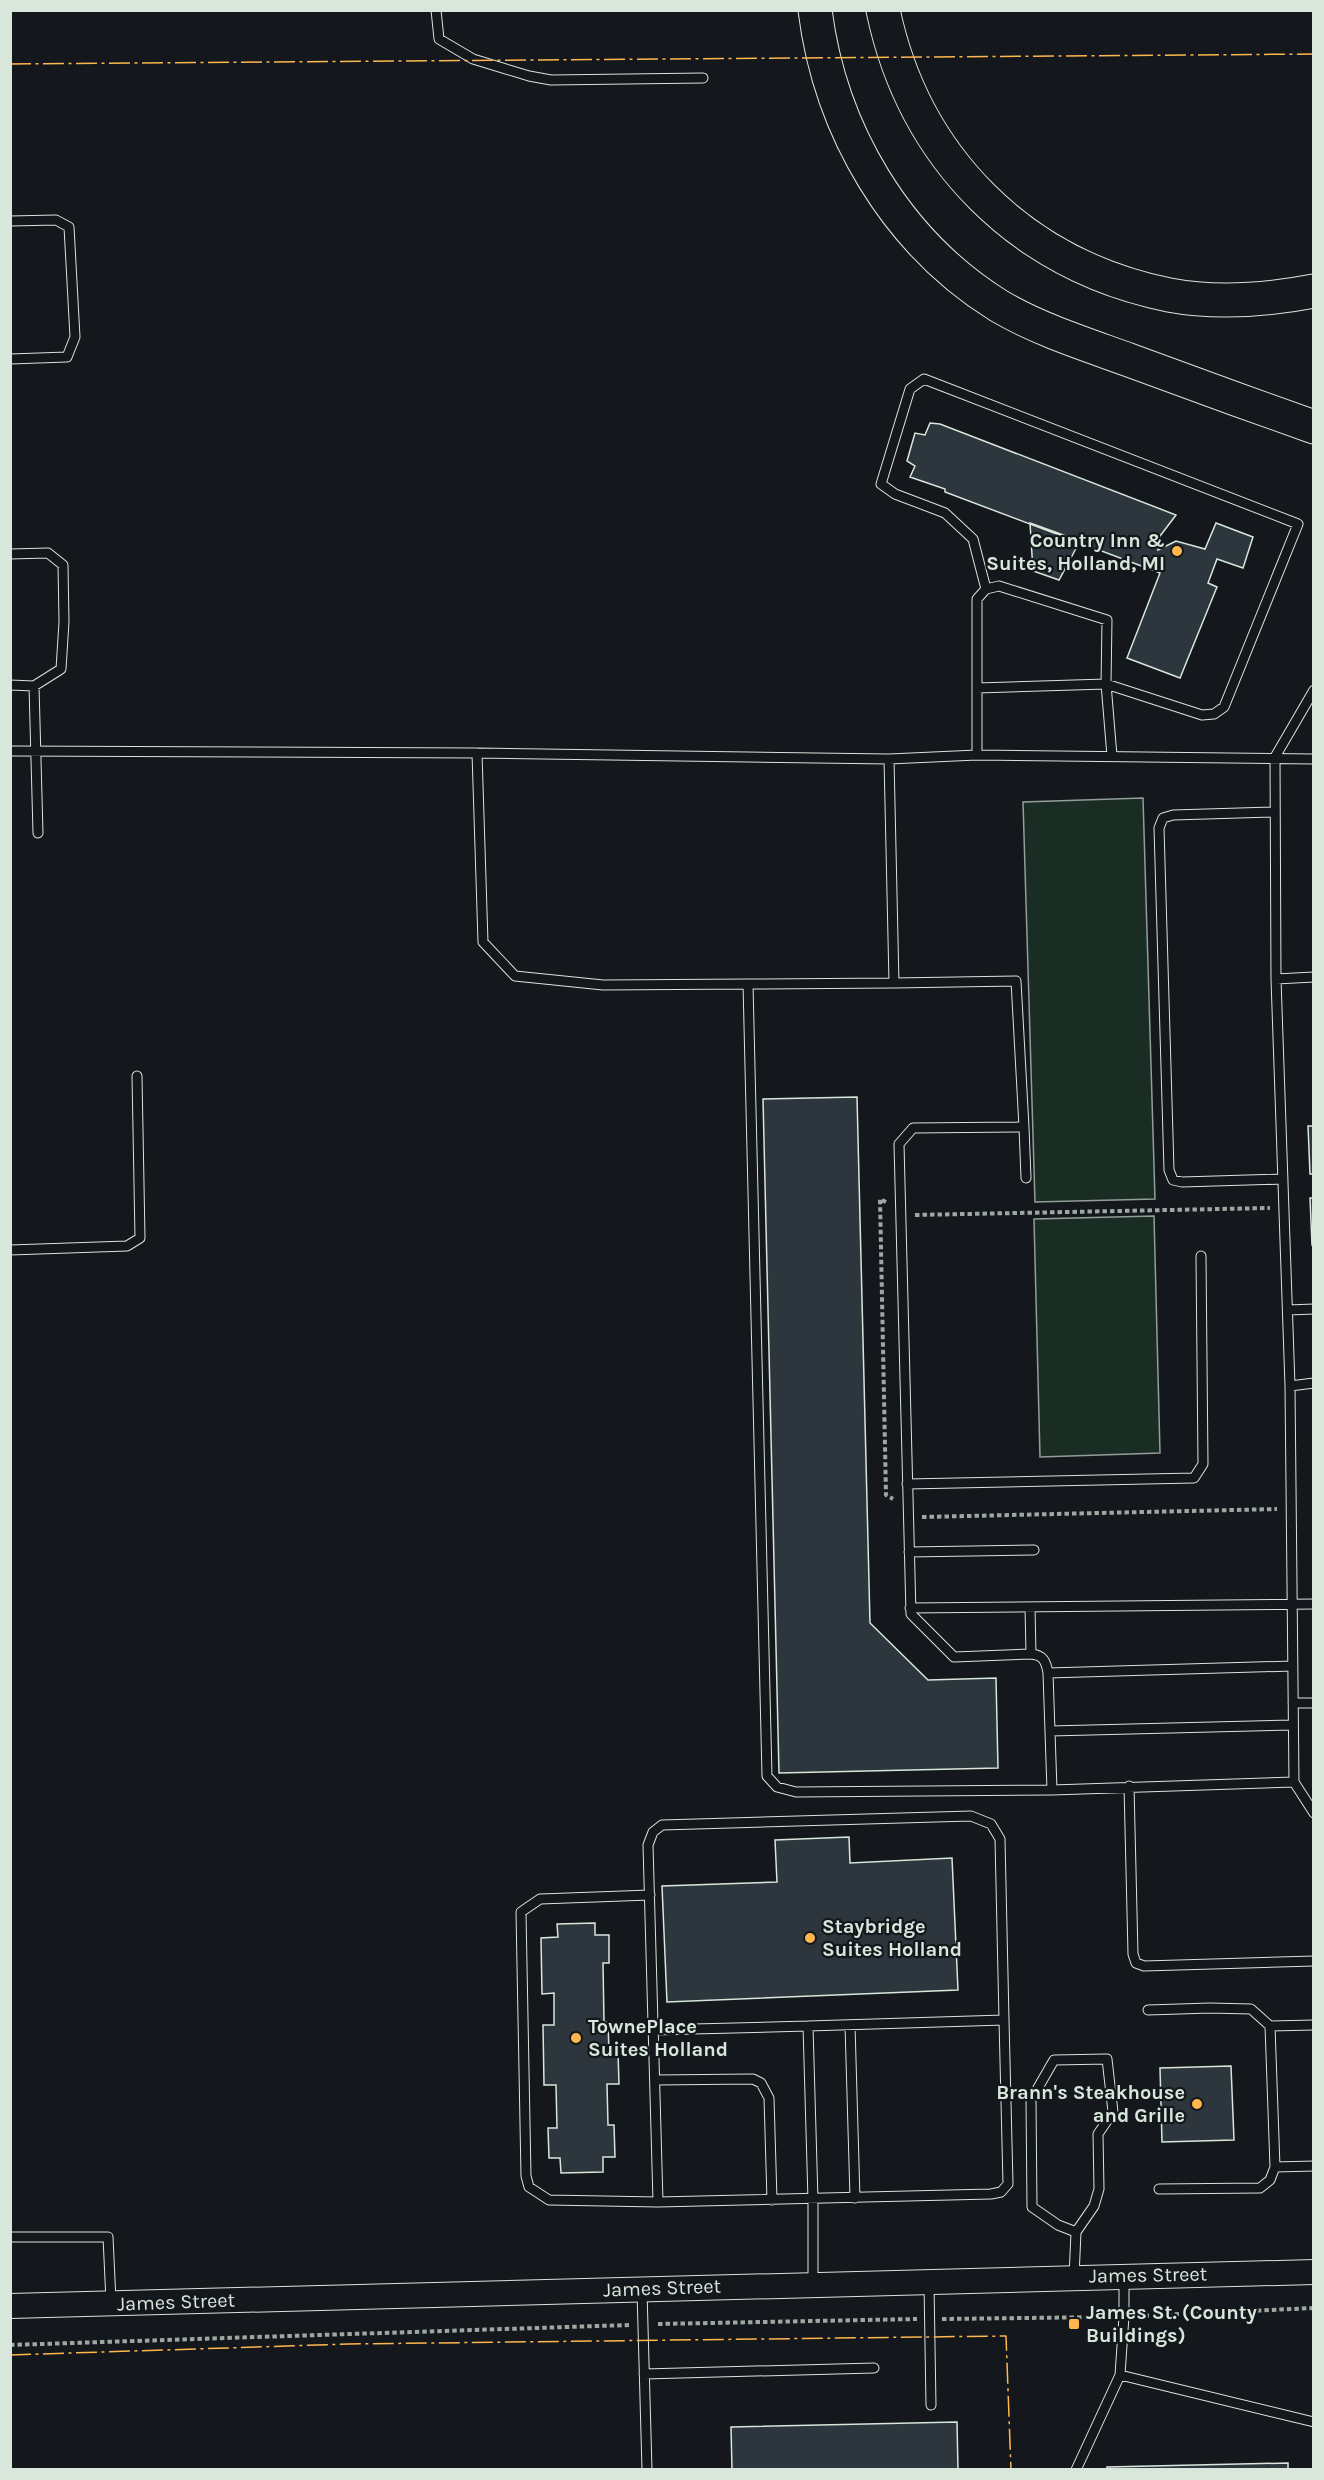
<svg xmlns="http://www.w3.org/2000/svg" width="1324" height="2480" viewBox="0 0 1324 2480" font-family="Karla,sans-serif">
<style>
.green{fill:#1a2d24;stroke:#939e99;stroke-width:1.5}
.building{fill:#2c363c;stroke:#d8e6dc;stroke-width:1.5}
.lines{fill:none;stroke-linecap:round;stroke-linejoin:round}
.service-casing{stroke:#d8e6dc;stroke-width:11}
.tertiary-casing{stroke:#d8e6dc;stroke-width:26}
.motorway-casing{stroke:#d8e6dc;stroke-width:35}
.path{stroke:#9da8a2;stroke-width:4;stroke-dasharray:4.5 3;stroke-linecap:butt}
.service{stroke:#14181c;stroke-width:9}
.tertiary{stroke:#14181c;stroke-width:24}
.motorway{stroke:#14181c;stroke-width:33}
.power{stroke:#ffb74d;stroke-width:1.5;stroke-dasharray:21 4.5 3 4.5;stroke-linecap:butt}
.poi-dot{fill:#ffb74d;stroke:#14181c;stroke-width:2}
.labels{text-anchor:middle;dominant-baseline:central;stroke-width:4.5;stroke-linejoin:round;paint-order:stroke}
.poi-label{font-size:20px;font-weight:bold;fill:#d8e6dc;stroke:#14181c;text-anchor:start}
.street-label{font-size:20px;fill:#d8e6dc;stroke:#14181c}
</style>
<rect width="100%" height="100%" fill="#14181c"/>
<path class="green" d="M 1143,798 L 1155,1199 L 1035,1202 L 1023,802 Z
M 1154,1216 L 1160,1453 L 1040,1457 L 1034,1219 Z"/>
<path class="building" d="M 930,423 L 940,424 L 1176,515 L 1157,540 L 1158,550 L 1176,541 L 1205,549 L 1216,523 L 1253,537 L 1243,568 L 1217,559 L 1208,583 L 1217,587 L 1180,678 L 1127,658 L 1160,573 L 945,492 L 945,489 L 910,477 L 915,466 L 907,461 L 915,433 L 925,435 Z
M 1030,523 L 1080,541 L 1059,580 L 1033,571 Z
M 857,1097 L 870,1623 L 928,1680 L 996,1678 L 998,1768 L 779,1773 L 763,1099 Z
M 1308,1126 L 1314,1126 L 1314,1174 L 1310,1174 Z
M 1310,1198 L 1314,1198 L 1314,1245 L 1312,1245 Z
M 849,1837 L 850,1863 L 952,1858 L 958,1990 L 667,2002 L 662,1886 L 777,1882 L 775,1840 Z
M 595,1923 L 595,1935 L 609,1935 L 609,1963 L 603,1963 L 604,2022 L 608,2022 L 609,2052 L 618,2052 L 619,2084 L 607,2084 L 608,2125 L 614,2125 L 615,2157 L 603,2157 L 603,2172 L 561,2173 L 560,2158 L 549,2158 L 548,2128 L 557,2128 L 556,2085 L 544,2085 L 543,2025 L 554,2025 L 554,1993 L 542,1994 L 541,1938 L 558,1937 L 557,1924 Z
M 1231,2066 L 1234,2140 L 1162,2142 L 1160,2068 Z
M 957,2422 L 958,2470 L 732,2470 L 731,2427 Z
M 1288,2463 L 1288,2470 L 1107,2470 L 1107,2467 Z"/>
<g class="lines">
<defs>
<path id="service" d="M 436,10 L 439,39 L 473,59 L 529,76 L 551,80 L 703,78
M 10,221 L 56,220 L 69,227 L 75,337 L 67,357 L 10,359
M 10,554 L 48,553 L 63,565 L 64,622 L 61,669 L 34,686 L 10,685
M 34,686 L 38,833
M 977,688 L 1106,684 L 1202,715 L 1214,714 L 1224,707 L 1298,524 L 924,379 L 910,389 L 881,484 L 895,494 L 945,513 L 973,539 L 986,589
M 10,751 L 477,753 L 889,759 L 977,755 L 1314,759
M 477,753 L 483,942 L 515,976 L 603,985 L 748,984 L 767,1776 L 777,1787 L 796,1792 L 1052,1790 L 1294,1782 L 1314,1813
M 977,755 L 977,599 L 986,589 L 999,586 L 1107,620 L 1106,684 L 1112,756
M 889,759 L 894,983 L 1016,981 L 1024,1127 L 913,1128 L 899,1144 L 911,1614 L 954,1657 L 1031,1654 C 1043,1655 1046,1661 1048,1673 L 1052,1790
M 1275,812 L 1173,815 L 1163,818 L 1159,828 L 1169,1170 L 1173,1180 L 1182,1182 L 1283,1179
M 1276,979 L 1314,977
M 748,984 L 894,983
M 1024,1127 L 1026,1178
M 10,1250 L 127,1246 L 140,1238 L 137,1076
M 1288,1310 L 1314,1309
M 1290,1386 L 1314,1383
M 907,1484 L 1194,1478 L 1203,1464 L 1201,1256
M 909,1552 L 1034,1550
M 1030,1607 L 1031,1654
M 910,1608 L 1314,1604
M 1048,1673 L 1292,1666
M 1293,1703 L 1314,1703
M 1050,1731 L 1293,1725
M 1294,1782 L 1290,1386 L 1276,979 L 1275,757 L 1314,690
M 1129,1786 L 1133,1954 L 1136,1963 L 1144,1966 L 1314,1961
M 650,1895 L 540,1899 L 521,1912 L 526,2176 L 529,2187 L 549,2200 L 658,2202
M 1148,2010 L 1210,2008 L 1251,2009 L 1270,2026
M 850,2025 L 855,2198
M 654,2030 L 808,2026
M 655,2080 L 753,2079 L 761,2083 L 769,2098 L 772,2200
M 1275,2167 L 1270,2026 L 1314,2025
M 1159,2189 L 1260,2188 L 1270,2180 L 1275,2167 L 1314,2166
M 10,2237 L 108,2237 L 111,2301
M 1074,2277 L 1076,2232 L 1094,2206 L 1099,2189 L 1098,2134 L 1113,2112 L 1107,2059 L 1054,2060 L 1031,2100 L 1032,2207 L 1058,2225 L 1076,2232
M 813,2284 L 813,2200 L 808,2026 L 1004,2020 L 1000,1839 L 991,1824 L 971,1816 L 662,1825 L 653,1832 L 648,1845 L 658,2202 L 991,2194 L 1001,2192 L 1008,2184 L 1004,2020
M 929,2284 L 931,2405
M 642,2291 L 647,2470
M 644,2374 L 874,2368
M 1120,2375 L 1314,2422
M 1076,2470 L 1120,2375 L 1124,2316 L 1124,2278"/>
<path id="tertiary" d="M 10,2306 L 1314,2272"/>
<path id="motorway" d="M 815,10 C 830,130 896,242 999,306 C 1040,330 1085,344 1129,360 C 1191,383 1252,405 1314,427
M 883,10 C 914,158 1021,265 1169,295 C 1216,304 1267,300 1314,291"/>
</defs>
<use href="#service" class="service-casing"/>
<use href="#tertiary" class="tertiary-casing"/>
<use href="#motorway" class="motorway-casing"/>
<path class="path" d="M 886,1202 L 880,1199 L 886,1495 L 893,1499
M 915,1215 L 1270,1208
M 922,1517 L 1277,1509
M 1137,2316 L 1314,2308
M 942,2319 L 1109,2317
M 658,2324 L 917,2319
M 10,2345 L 629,2325"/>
<use href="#service" class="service"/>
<use href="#tertiary" class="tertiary"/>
<use href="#motorway" class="motorway"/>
<path class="power" d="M 10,64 L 1314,54
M 10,2355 L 348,2344 L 1006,2336 L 1011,2470"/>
</g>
<g class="poi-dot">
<circle cx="1177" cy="551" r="6"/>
<circle cx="810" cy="1938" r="6"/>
<circle cx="576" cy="2038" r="6"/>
<circle cx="1197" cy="2104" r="6"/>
<rect x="1068" y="2318" width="12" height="12" rx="3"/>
</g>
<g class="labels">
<g class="poi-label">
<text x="1165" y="540" text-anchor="end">Country Inn &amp;<tspan x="1165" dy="23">Suites, Holland, MI</tspan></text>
<text x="822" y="1926">Staybridge<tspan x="822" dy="23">Suites Holland</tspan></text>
<text x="588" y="2026">TownePlace<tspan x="588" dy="23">Suites Holland</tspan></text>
<text x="1185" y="2092" text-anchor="end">Brann's Steakhouse<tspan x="1185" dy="23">and Grille</tspan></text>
<text x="1086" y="2312">James St. (County<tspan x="1086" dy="23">Buildings)</tspan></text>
</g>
<g class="street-label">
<text transform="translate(1148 2275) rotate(-1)">James Street</text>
<text transform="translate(662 2288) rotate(-2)">James Street</text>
<text transform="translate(176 2302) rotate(-2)">James Street</text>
</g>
</g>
<rect width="1324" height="2480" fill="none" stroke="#d8e6dc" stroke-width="24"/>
</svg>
